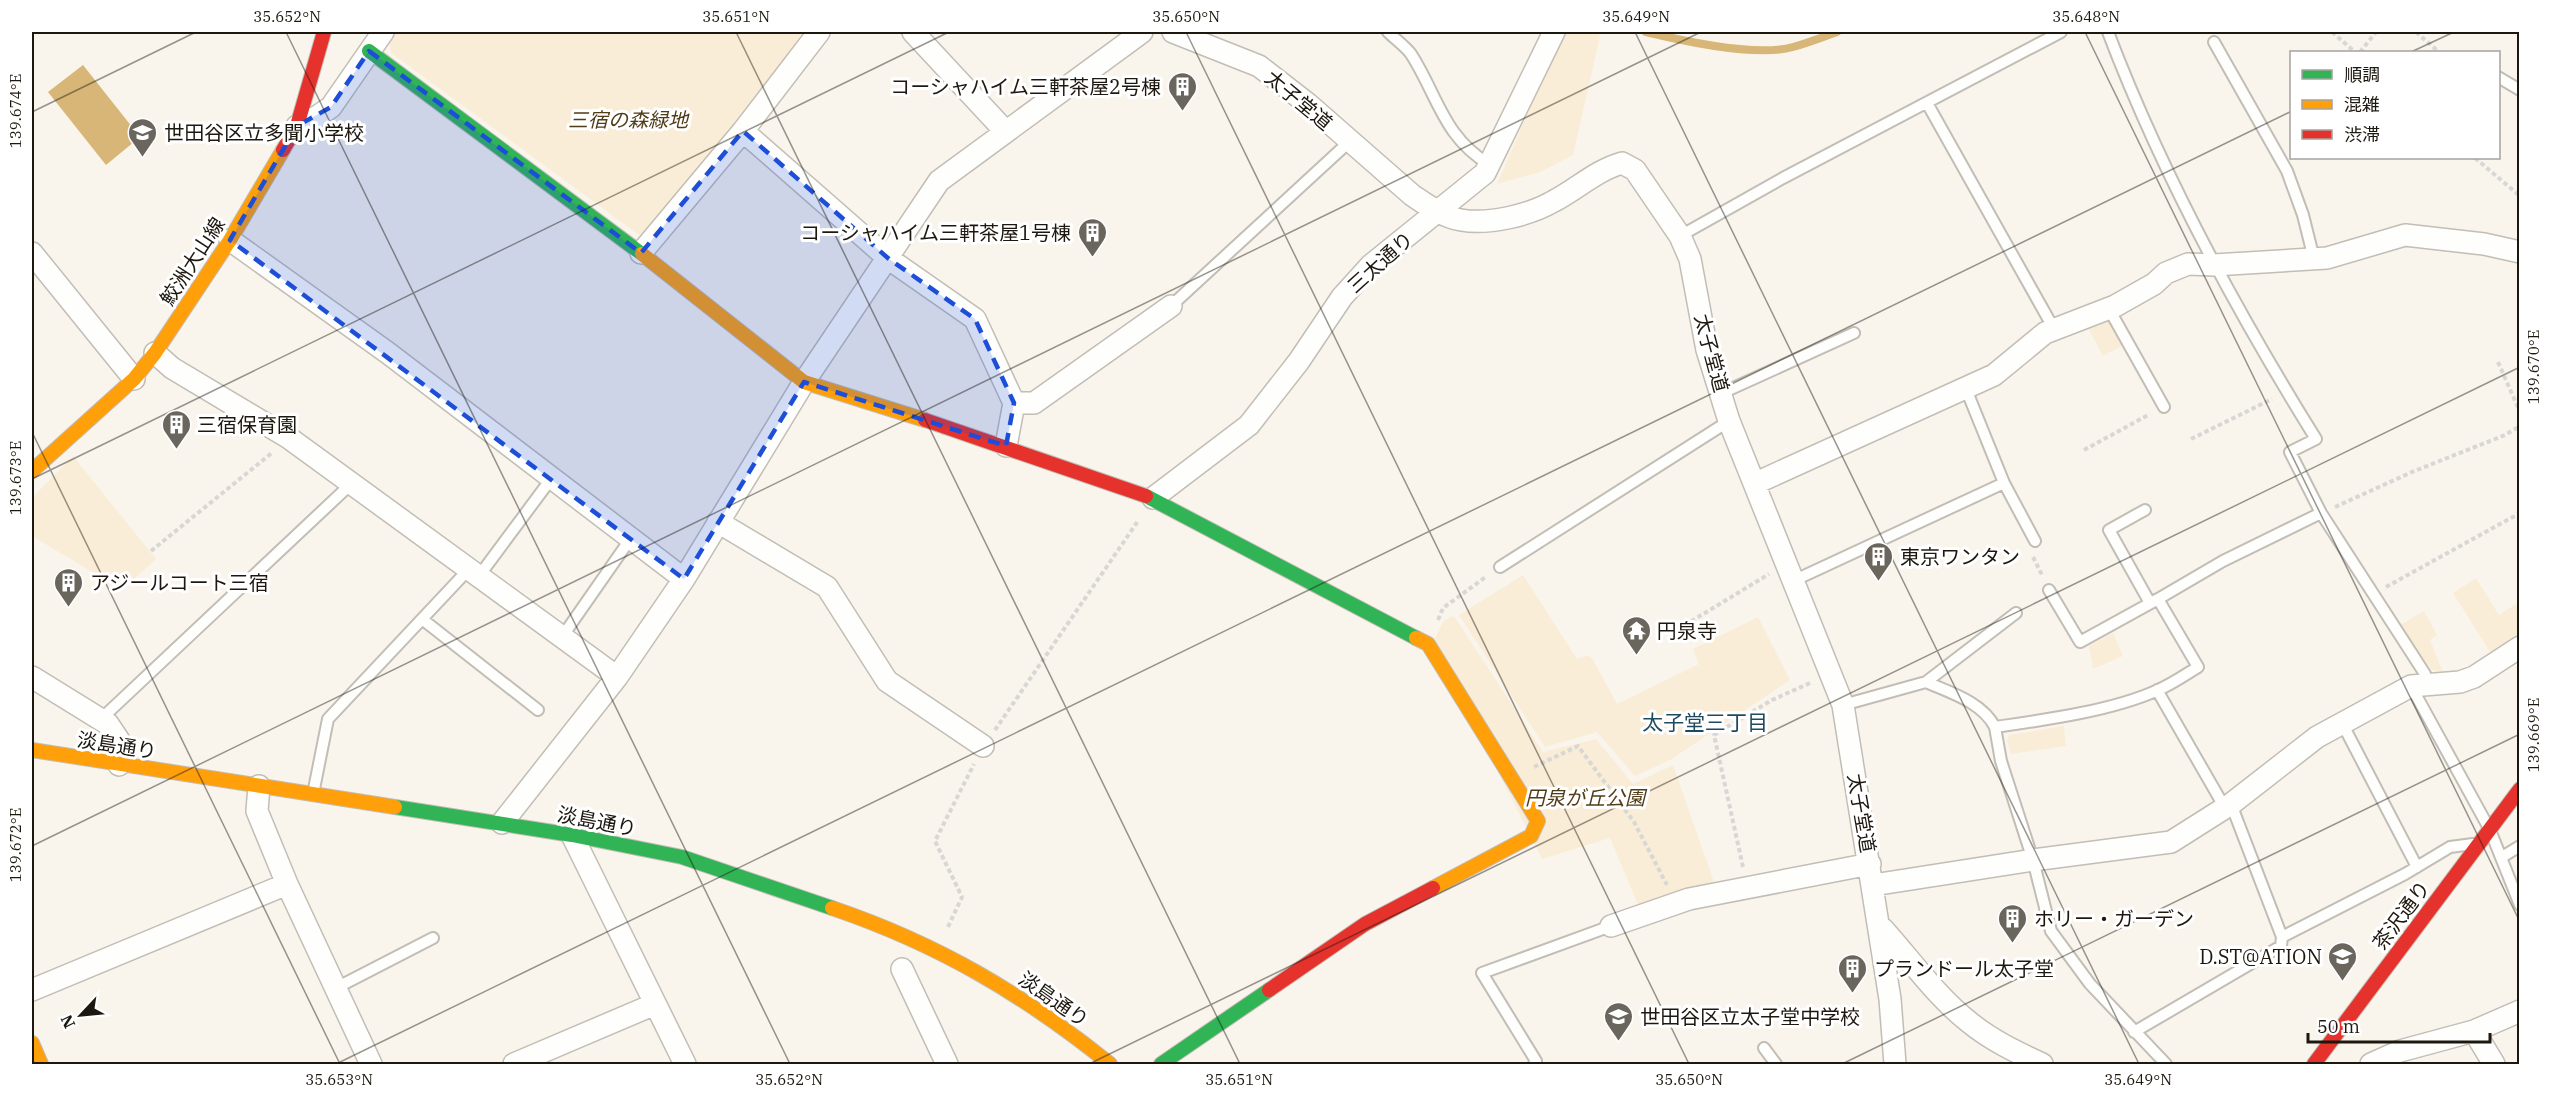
<svg xmlns="http://www.w3.org/2000/svg" width="2551" height="1096" viewBox="0 0 2551 1096" font-family="'IBM Plex Serif','Noto Sans JP',serif">
<style>
.green{fill:#faedd7}
.water{fill:#d7b677}
.lines{fill:none;stroke-linecap:round;stroke-linejoin:round}
.stream{stroke:#d7b677;stroke-width:8}
.lane-casing{stroke:#c2bdb5;stroke-width:14}
.street-casing{stroke:#c2bdb5;stroke-width:24}
.fast-casing{stroke:#c2bdb5;stroke-width:16}
.slow-casing{stroke:#c2bdb5;stroke-width:16}
.jam-casing{stroke:#c2bdb5;stroke-width:16}
.path{stroke:#d8d7d4;stroke-width:4;stroke-dasharray:4.5 3;stroke-linecap:butt}
.lane{stroke:#fefefc;stroke-width:10}
.street{stroke:#fefefc;stroke-width:21}
.fast{stroke:#30b455;stroke-width:14}
.slow{stroke:#ff9f0a;stroke-width:14}
.jam{stroke:#e5322d;stroke-width:14}
.marked{fill:#1d4ed8;fill-opacity:0.2;stroke:#1d4ed8;stroke-width:4.5;stroke-dasharray:12 8;stroke-linejoin:round}
.ticks{fill:none;stroke:#1d180f;stroke-width:1.5;stroke-opacity:0.45}
.labels{text-anchor:middle;dominant-baseline:central;stroke-width:6;stroke-linejoin:round;paint-order:stroke}
.poi-label{font-size:20px;fill:#1d180f;stroke:#fff;text-anchor:start}
.street-label{font-size:20px;fill:#1d180f;stroke:#fff}
.park-label{font-size:20px;font-style:italic;fill:#503c17;stroke:#fff}
.neighbourhood-label{font-size:21px;fill:#1d4a5e;stroke:#fff}
.neatline{fill:none;stroke:#1d180f;stroke-width:2}
.ticks-label{font-size:15px;text-anchor:middle;fill:#1d180f}
</style>
<rect width="100%" height="100%" fill="#f9f5ed"/>
<path class="green" d="M 393,32 L 805,32 L 648,234 L 639,235 L 391,53 L 389,39 Z
M 1563,32 L 1601,32 L 1573,155 L 1540,172 L 1497,184 Z
M 2111,319 L 2125,344 L 2103,356 L 2088,328 Z
M 73,456 L 156,559 L 122,590 L 32,536 L 32,498 Z
M 1523,575 L 1577,659 L 1587,655 L 1592,658 L 1617,704 L 1699,664 L 1693,649 L 1758,617 L 1790,680 L 1670,760 L 1635,776 L 1597,732 L 1545,747 L 1459,615 Z
M 2476,578 L 2499,615 L 2519,602 L 2519,636 L 2492,655 L 2453,593 Z
M 2424,611 L 2437,635 L 2430,640 L 2443,672 L 2432,670 L 2400,625 Z
M 1454,616 L 1543,752 L 1596,739 L 1633,784 L 1673,765 L 1715,885 L 1638,905 L 1610,838 L 1542,859 L 1433,643 L 1444,620 Z
M 2113,633 L 2123,656 L 2093,669 L 2089,646 Z
M 2064,726 L 2066,746 L 2011,754 L 2007,740 L 2009,735 Z"/>
<path class="water" d="M 83,65 L 140,137 L 106,165 L 48,92 Z"/>
<g class="lines">
<path class="stream" d="M 1646,32 C 1683,41 1757,57 1793,47 C 1808,43 1823,37 1837,32"/>
<defs>
<path id="lane" d="M 1388,32 C 1395,39 1405,46 1411,54 C 1438,96 1443,137 1490,165
M 2108,32 C 2162,174 2235,309 2316,439 L 2290,452 L 2321,513 L 2425,674 L 2425,683
M 2214,42 L 2287,171 L 2303,215 L 2314,259
M 2498,77 L 2520,90
M 1927,103 L 2054,329
M 1680,236 L 1783,178 L 2061,32
M 1171,306 L 1349,142
M 2109,309 L 2164,407
M 1966,389 L 2004,483 L 2035,541
M 1722,393 L 1854,333
M 2145,510 L 2109,530 L 2150,603
M 1500,567 L 1729,421
M 479,576 L 551,479
M 1795,580 L 2004,483
M 2049,590 L 2080,642 L 2158,599
M 422,619 L 538,710
M 562,637 L 631,538
M 1926,682 C 1951,693 1982,702 1995,727
M 2411,686 L 2490,830 L 2520,905
M 2157,690 L 2225,808
M 1843,705 L 1926,682 L 2016,613
M 101,719 L 352,483
M 2342,723 L 2417,867
M 313,794 L 328,719 L 469,569
M 2231,804 L 2282,937
M 2502,857 L 2520,846
M 336,988 L 433,938
M 2134,1032 L 2281,946 L 2282,937 L 2405,874 L 2450,847 L 2473,844
M 1764,1048 L 1776,1064
M 1534,1064 L 1536,1061 L 1482,973 L 1611,926
M 2166,1064 L 2090,984 L 2051,931 L 2033,860 L 2001,761 L 1995,727 C 2044,720 2112,711 2158,690 C 2172,684 2185,675 2198,667 L 2158,599 L 2223,561 L 2321,513"/>
<path id="street" d="M 913,32 L 1006,132
M 1173,32 L 1259,66 L 1308,104 L 1412,195 C 1427,205 1443,217 1461,220 C 1489,225 1530,215 1554,201 C 1577,189 1597,170 1622,163 L 1635,170 L 1680,236 L 1690,259 L 1707,350 L 1729,421 L 1843,705 L 1890,999 L 1895,1064
M 297,126 L 318,116 L 331,107 L 383,32
M 743,131 L 889,259 L 975,319 L 1014,403 L 1006,446
M 230,240 L 388,353 L 684,579
M 32,253 L 134,379
M 641,253 L 743,131 L 819,32
M 155,353 L 172,368 L 289,438 L 617,677
M 1014,403 L 1034,403 L 1171,306
M 1756,483 L 1994,375 L 2045,333 L 2115,306 L 2154,284 L 2166,273 L 2188,264 L 2214,265 L 2327,258 L 2405,235 L 2484,244 L 2520,252
M 1153,498 L 1249,425 L 1299,361 L 1342,297 L 1371,265 L 1485,173 L 1554,32
M 718,522 L 827,587 L 887,681 L 983,746
M 32,677 L 108,724 L 120,742 L 119,765
M 259,786 L 257,811 L 287,884 L 371,1064
M 502,823 L 617,677 L 684,579 L 804,382 L 939,181 L 1142,32
M 572,835 L 685,1064
M 1873,885 L 2033,860 L 2171,842 L 2231,804 L 2317,737 L 2411,686 L 2460,682 L 2474,677 L 2520,647
M 1611,926 L 1689,899 L 1870,864
M 1879,930 L 1883,929 C 1911,960 1936,996 1969,1022 C 1991,1040 2016,1052 2042,1064
M 902,969 L 947,1064
M 32,990 L 287,884
M 2474,1031 L 2494,1064
M 514,1064 L 655,1004
M 2371,1064 L 2400,1051 L 2474,1031 L 2520,1011"/>
<path id="fast" d="M 369,51 L 642,254
M 1146,496 L 1416,638
M 395,807 L 572,835 L 682,857 L 832,908
M 1161,1064 L 1269,990"/>
<path id="slow" d="M 642,254 L 804,382 L 925,420
M 32,471 L 134,379 L 155,353 L 230,240 L 283,150
M 1416,638 L 1428,644 L 1538,821 L 1531,836 L 1433,888
M 32,750 L 395,807
M 832,908 C 938,944 1023,994 1110,1064
M 32,1043 L 41,1064"/>
<path id="jam" d="M 283,150 L 297,126 L 324,32
M 925,420 L 1146,496
M 1269,990 L 1365,924 L 1433,888
M 2314,1064 L 2520,789"/>
</defs>
<use href="#lane" class="lane-casing"/>
<use href="#street" class="street-casing"/>
<use href="#fast" class="fast-casing"/>
<use href="#slow" class="slow-casing"/>
<use href="#jam" class="jam-casing"/>
<path class="path" d="M 2332,32 L 2355,52
M 2416,32 L 2439,52
M 2360,52 L 2376,32
M 2475,158 L 2520,196
M 2498,362 L 2520,412
M 2191,439 L 2272,399
M 2084,450 L 2150,414
M 2335,507 L 2412,472 L 2505,435 L 2520,426
M 151,551 L 273,452
M 2033,557 L 2043,577
M 2386,587 L 2520,513
M 1438,620 L 1443,608 L 1487,576
M 1672,633 L 1769,574
M 995,730 L 1138,521
M 1534,767 L 1578,746 L 1634,822 L 1667,885
M 1743,867 L 1714,735 L 1772,700 L 1810,683
M 948,927 L 962,897 L 935,841 L 974,764"/>
<use href="#lane" class="lane"/>
<use href="#street" class="street"/>
<use href="#fast" class="fast"/>
<use href="#slow" class="slow"/>
<use href="#jam" class="jam"/>
</g>
<path class="marked" d="M 369,51 L 641,253 L 743,131 L 889,259 L 975,319 L 1014,403 L 1006,446 L 804,382 L 684,579 L 230,240 L 297,126 L 331,107 Z"/>
<path class="ticks" d="M 286,32 L 790,1064M 736,32 L 1240,1064M 1186,32 L 1689,1064M 1635,32 L 2139,1064M 2085,32 L 2520,922M 2411,52 L 2454,32M 32,112 L 196,32M 32,432 L 340,1064M 32,479 L 949,32M 32,846 L 1701,32M 336,1064 L 2292,111M 1089,1064 L 2520,367M 1842,1064 L 2520,734"/>
<defs>
<symbol id="building-pin" viewBox="-11 -11 22 30"><path d="M0 17L-7.5 6A9.5 9.5 0 1 1 7.5 6Z" fill="#6a655d" stroke="#fff"/><path d="M-4-6H4V6H1V3H-1V6H-4ZM-2.5-4.3h1.7v1.8h-1.7ZM.8-4.3h1.7v1.8H.8ZM-2.5-1h1.7V.8h-1.7ZM.8-1h1.7V.8H.8Z" fill="#fff"/></symbol>
<symbol id="school-pin" viewBox="-11 -11 22 30"><path d="M0 17L-7.5 6A9.5 9.5 0 1 1 7.5 6Z" fill="#6a655d" stroke="#fff"/><path d="M0-5L7-2L0 1L-7-2ZM-4 1L0 2.5L4 1V4Q0 6-4 4Z" fill="#fff"/></symbol>
<symbol id="temple-pin" viewBox="-11 -11 22 30"><path d="M0 17L-7.5 6A9.5 9.5 0 1 1 7.5 6Z" fill="#6a655d" stroke="#fff"/><path d="M0-6L5-2H3V0L6.5 2.5H4V6H1.5V3h-3V6H-4V2.5H-6.5L-3 0V-2H-5Z" fill="#fff"/></symbol>
</defs>
<g fill-rule="evenodd">
<use href="#building-pin" x="1166" y="70" width="33" height="45"/>
<use href="#school-pin" x="126" y="116" width="33" height="45"/>
<use href="#building-pin" x="1076" y="216" width="33" height="45"/>
<use href="#building-pin" x="160" y="408" width="33" height="45"/>
<use href="#building-pin" x="1862" y="540" width="33" height="45"/>
<use href="#building-pin" x="52" y="566" width="33" height="45"/>
<use href="#temple-pin" x="1620" y="614" width="33" height="45"/>
<use href="#building-pin" x="1996" y="902" width="33" height="45"/>
<use href="#school-pin" x="2326" y="940" width="33" height="45"/>
<use href="#building-pin" x="1836" y="952" width="33" height="45"/>
<use href="#school-pin" x="1602" y="1000" width="33" height="45"/>
</g>
<g class="labels">
<g class="poi-label">
<text x="1161" y="86" text-anchor="end">コーシャハイム三軒茶屋2号棟</text>
<text x="164" y="132">世田谷区立多聞小学校</text>
<text x="1071" y="232" text-anchor="end">コーシャハイム三軒茶屋1号棟</text>
<text x="197" y="424">三宿保育園</text>
<text x="1900" y="556">東京ワンタン</text>
<text x="90" y="582">アジールコート三宿</text>
<text x="1657" y="630">円泉寺</text>
<text x="2034" y="918">ホリー・ガーデン</text>
<text x="2322" y="956" text-anchor="end">D.ST@ATION</text>
<text x="1874" y="968">プランドール太子堂</text>
<text x="1640" y="1016">世田谷区立太子堂中学校</text>
</g>
<g class="street-label">
<text transform="translate(1299 100) rotate(40)">太子堂道</text>
<text transform="translate(192 261) rotate(-57)">鮫洲大山線</text>
<text transform="translate(1380 262) rotate(-42)">三太通り</text>
<text transform="translate(1712 353) rotate(75)">太子堂道</text>
<text transform="translate(117 745) rotate(9)">淡島通り</text>
<text transform="translate(1862 813) rotate(80)">太子堂道</text>
<text transform="translate(597 821) rotate(11)">淡島通り</text>
<text transform="translate(2401 915) rotate(-53)">茶沢通り</text>
<text transform="translate(1054 999) rotate(35)">淡島通り</text>
</g>
<g class="park-label">
<text x="628" y="119">三宿の森緑地</text>
<text x="1585" y="797">円泉が丘公園</text>
</g>
<g class="neighbourhood-label">
<text x="1705" y="722">太子堂三丁目</text>
</g>
</g>
<rect width="2551" height="1096" fill="none" stroke="#ffffff" stroke-width="66"/>
<rect x="2290" y="51" width="210" height="108" fill="#ffffff" stroke="#a5a39f" stroke-width="1.5"/>
<rect x="2302" y="70" width="30" height="9" fill="#30b455" stroke="#a5a39f" stroke-width="1.5"/>
<text x="2344" y="81" font-size="18" fill="#1d180f">順調</text>
<rect x="2302" y="100" width="30" height="9" fill="#ff9f0a" stroke="#a5a39f" stroke-width="1.5"/>
<text x="2344" y="111" font-size="18" fill="#1d180f">混雑</text>
<rect x="2302" y="130" width="30" height="9" fill="#e5322d" stroke="#a5a39f" stroke-width="1.5"/>
<text x="2344" y="141" font-size="18" fill="#1d180f">渋滞</text>
<g transform="translate(81 1015) rotate(244)" stroke="#ffffff" stroke-width="4.5" paint-order="stroke">
<path d="M0-4.5L10 22L0 15L-10 22Z" fill="#1d180f"/>
<text y="-9" font-size="16" font-weight="bold" text-anchor="middle" fill="#1d180f">N</text>
</g>
<path d="M2308 1033v9h182v-9" fill="none" stroke="#1d180f" stroke-width="3"/>
<text x="2317" y="1033" font-size="18" fill="#1d180f" stroke="#ffffff" stroke-width="4.5" paint-order="stroke">50 m</text>
<rect x="33" y="33" width="2485" height="1030" class="neatline"/>
<g class="ticks-label">
<text x="287" y="22">35.652°N</text>
<text x="736" y="22">35.651°N</text>
<text x="1186" y="22">35.650°N</text>
<text x="1636" y="22">35.649°N</text>
<text x="2086" y="22">35.648°N</text>
<text transform="translate(16 111) rotate(-90)" y="5">139.674°E</text>
<text transform="translate(2534 367) rotate(-90)" y="5">139.670°E</text>
<text transform="translate(16 478) rotate(-90)" y="5">139.673°E</text>
<text transform="translate(2534 735) rotate(-90)" y="5">139.669°E</text>
<text transform="translate(16 845) rotate(-90)" y="5">139.672°E</text>
<text x="339" y="1085">35.653°N</text>
<text x="789" y="1085">35.652°N</text>
<text x="1239" y="1085">35.651°N</text>
<text x="1689" y="1085">35.650°N</text>
<text x="2138" y="1085">35.649°N</text>
</g>
</svg>
